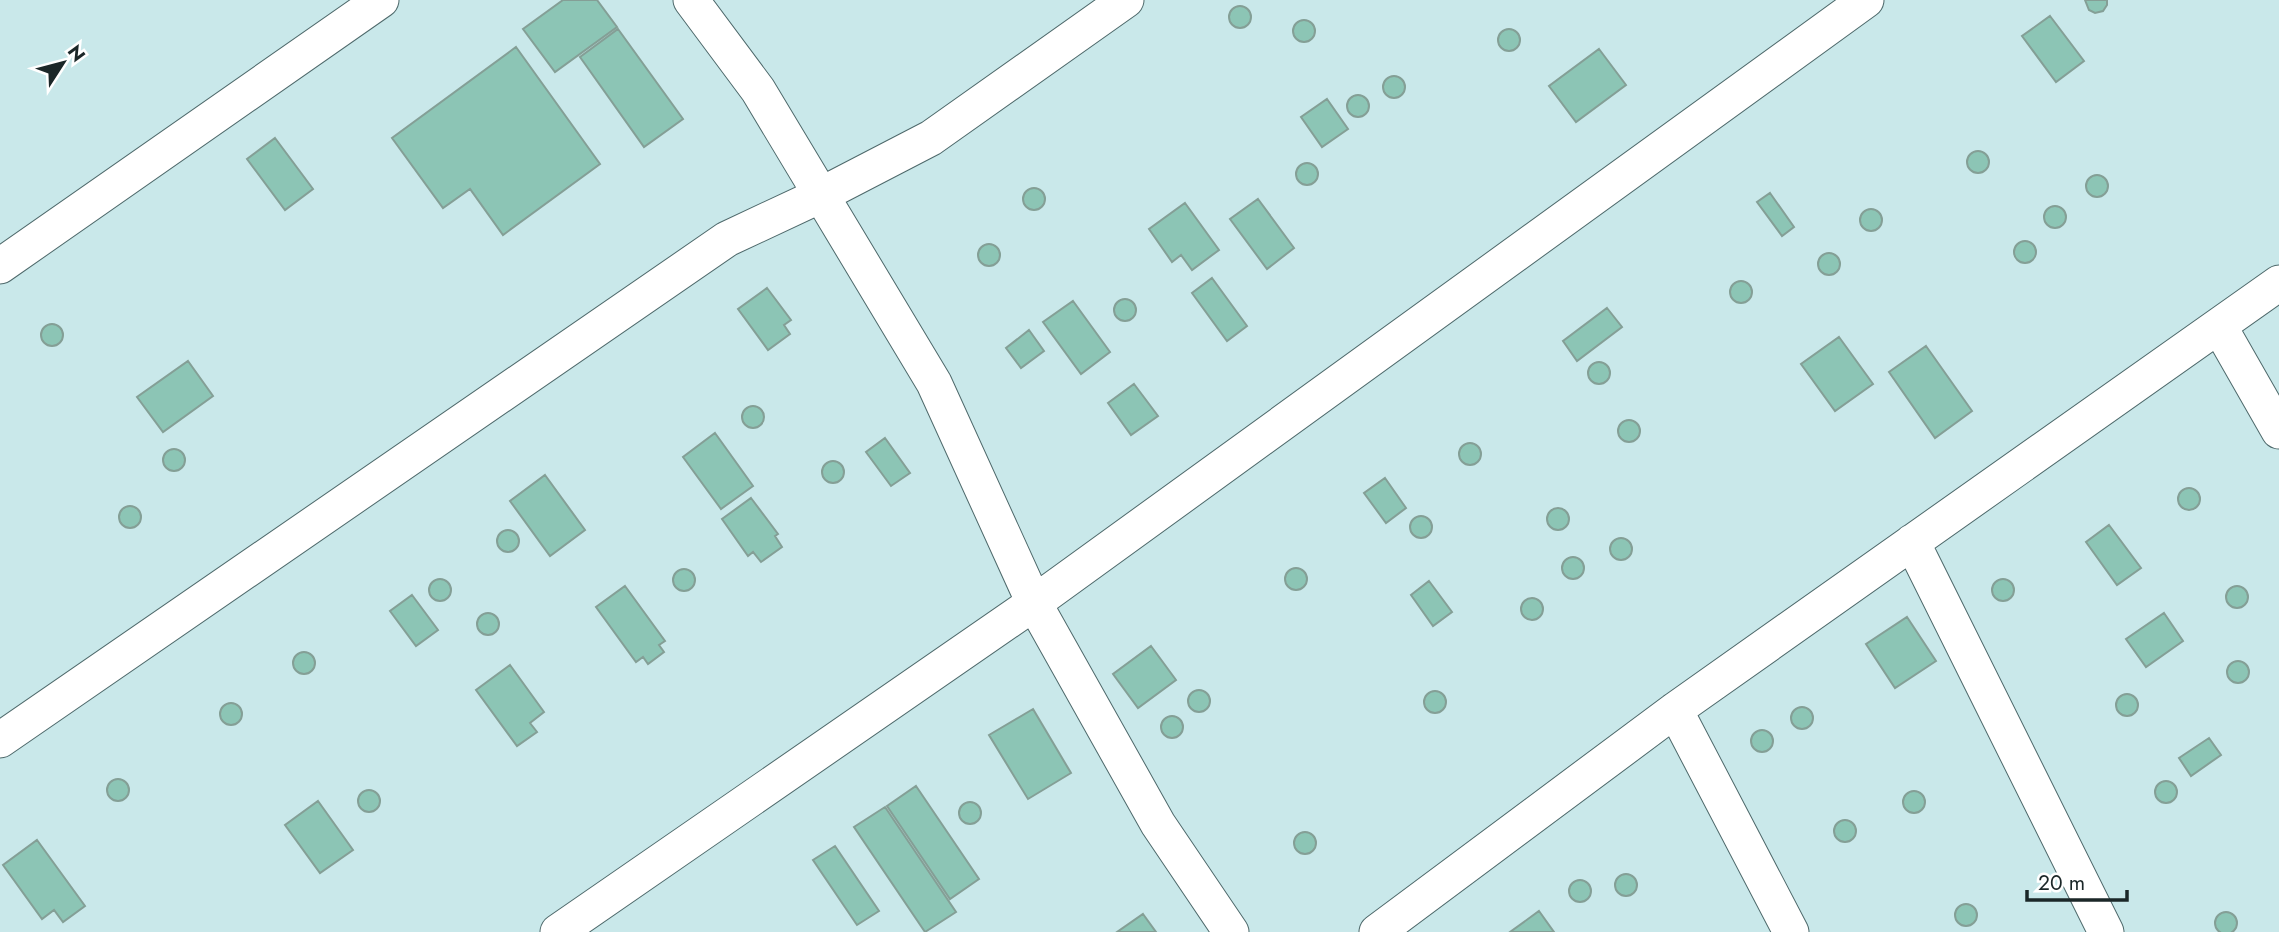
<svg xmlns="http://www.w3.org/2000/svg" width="2279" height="932" viewBox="0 0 2279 932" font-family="Jost,sans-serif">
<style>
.building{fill:#8cc5b5;stroke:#849f96;stroke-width:2}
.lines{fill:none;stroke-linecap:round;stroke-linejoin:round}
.minor-casing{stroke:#4e696b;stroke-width:37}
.minor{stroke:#fff;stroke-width:35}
</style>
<rect width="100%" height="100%" fill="#c9e8ea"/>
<path class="building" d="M 563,0 L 597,0 L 617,27 L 555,72 L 523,29 Z
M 2085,0 L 2107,0 L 2107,5 L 2103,11 L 2095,13 L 2089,10 Z
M1229 17a11 11 0 1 1 22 0a11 11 0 1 1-22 0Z
M 2050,16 L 2084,61 L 2056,82 L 2022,36 Z
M1293 31a11 11 0 1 1 22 0a11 11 0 1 1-22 0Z
M 618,29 L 683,119 L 644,147 L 580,57 Z
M1498 40a11 11 0 1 1 22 0a11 11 0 1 1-22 0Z
M 516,47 L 600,164 L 503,235 L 470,189 L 443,208 L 392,138 Z
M 1599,49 L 1626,85 L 1576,122 L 1549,86 Z
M1383 87a11 11 0 1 1 22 0a11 11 0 1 1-22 0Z
M1347 106a11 11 0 1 1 22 0a11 11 0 1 1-22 0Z
M 1327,99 L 1348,129 L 1322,147 L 1301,117 Z
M 275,138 L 313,189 L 285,210 L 247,159 Z
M1967 162a11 11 0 1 1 22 0a11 11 0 1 1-22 0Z
M1296 174a11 11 0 1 1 22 0a11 11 0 1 1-22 0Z
M2086 186a11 11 0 1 1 22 0a11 11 0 1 1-22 0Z
M1023 199a11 11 0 1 1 22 0a11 11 0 1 1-22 0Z
M 1770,193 L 1794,227 L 1782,236 L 1757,202 Z
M 1258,199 L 1294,248 L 1267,269 L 1230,219 Z
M 1185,203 L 1219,250 L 1192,270 L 1181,255 L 1172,262 L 1149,229 Z
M2044 217a11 11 0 1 1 22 0a11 11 0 1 1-22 0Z
M1860 220a11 11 0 1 1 22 0a11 11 0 1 1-22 0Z
M2014 252a11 11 0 1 1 22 0a11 11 0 1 1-22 0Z
M978 255a11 11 0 1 1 22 0a11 11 0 1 1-22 0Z
M1818 264a11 11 0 1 1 22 0a11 11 0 1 1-22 0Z
M 1212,278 L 1247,326 L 1227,341 L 1192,293 Z
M1730 292a11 11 0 1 1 22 0a11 11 0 1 1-22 0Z
M 767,288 L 791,320 L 784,325 L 790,334 L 768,350 L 738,309 Z
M1114 310a11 11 0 1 1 22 0a11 11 0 1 1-22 0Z
M 1073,301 L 1110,352 L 1081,374 L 1043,322 Z
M 1607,308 L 1622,327 L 1577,361 L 1563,341 Z
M41 335a11 11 0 1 1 22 0a11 11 0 1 1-22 0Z
M 1029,330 L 1044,351 L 1021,368 L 1006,348 Z
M 1839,337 L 1873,384 L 1835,411 L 1801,364 Z
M 1926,346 L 1972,411 L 1935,438 L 1889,372 Z
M 188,361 L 213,396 L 163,432 L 137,397 Z
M1588 373a11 11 0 1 1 22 0a11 11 0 1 1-22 0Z
M 1134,384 L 1158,416 L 1131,435 L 1108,403 Z
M742 417a11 11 0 1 1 22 0a11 11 0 1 1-22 0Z
M1618 431a11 11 0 1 1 22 0a11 11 0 1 1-22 0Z
M 715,433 L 753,486 L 721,509 L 683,457 Z
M 885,438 L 910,473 L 891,486 L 866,452 Z
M1459 454a11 11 0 1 1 22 0a11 11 0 1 1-22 0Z
M163 460a11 11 0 1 1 22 0a11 11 0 1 1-22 0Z
M822 472a11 11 0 1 1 22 0a11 11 0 1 1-22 0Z
M 545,475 L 585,530 L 550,556 L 510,501 Z
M 1385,478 L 1406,508 L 1386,523 L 1364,493 Z
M2178 499a11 11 0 1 1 22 0a11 11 0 1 1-22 0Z
M 751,498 L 778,534 L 775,536 L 782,547 L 761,562 L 753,552 L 748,556 L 722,519 Z
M119 517a11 11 0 1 1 22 0a11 11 0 1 1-22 0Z
M1547 519a11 11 0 1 1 22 0a11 11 0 1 1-22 0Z
M1410 527a11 11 0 1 1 22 0a11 11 0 1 1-22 0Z
M 2109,525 L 2141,568 L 2117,585 L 2086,542 Z
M497 541a11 11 0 1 1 22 0a11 11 0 1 1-22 0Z
M1610 549a11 11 0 1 1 22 0a11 11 0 1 1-22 0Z
M1562 568a11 11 0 1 1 22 0a11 11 0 1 1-22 0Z
M1285 579a11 11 0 1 1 22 0a11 11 0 1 1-22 0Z
M673 580a11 11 0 1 1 22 0a11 11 0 1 1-22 0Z
M429 590a11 11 0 1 1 22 0a11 11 0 1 1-22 0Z
M1992 590a11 11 0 1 1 22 0a11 11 0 1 1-22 0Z
M 1429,581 L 1452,612 L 1433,626 L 1411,595 Z
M2226 597a11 11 0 1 1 22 0a11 11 0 1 1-22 0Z
M 625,586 L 665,641 L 659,645 L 664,652 L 648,664 L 643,657 L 636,662 L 596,607 Z
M 412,595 L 438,630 L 416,646 L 390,611 Z
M1521 609a11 11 0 1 1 22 0a11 11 0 1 1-22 0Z
M477 624a11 11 0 1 1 22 0a11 11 0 1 1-22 0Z
M 2164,613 L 2183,641 L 2146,667 L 2126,639 Z
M 1907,617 L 1936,661 L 1895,688 L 1866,644 Z
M 1151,646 L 1176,680 L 1138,708 L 1113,674 Z
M293 663a11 11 0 1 1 22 0a11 11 0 1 1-22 0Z
M2227 672a11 11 0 1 1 22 0a11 11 0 1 1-22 0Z
M 510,665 L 544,712 L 530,723 L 537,732 L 517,746 L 476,690 Z
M1188 701a11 11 0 1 1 22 0a11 11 0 1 1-22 0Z
M1424 702a11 11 0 1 1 22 0a11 11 0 1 1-22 0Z
M2116 705a11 11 0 1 1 22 0a11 11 0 1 1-22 0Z
M220 714a11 11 0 1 1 22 0a11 11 0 1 1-22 0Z
M1791 718a11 11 0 1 1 22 0a11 11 0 1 1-22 0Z
M 1033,709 L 1071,773 L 1028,799 L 989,735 Z
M1161 727a11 11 0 1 1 22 0a11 11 0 1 1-22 0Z
M1751 741a11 11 0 1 1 22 0a11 11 0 1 1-22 0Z
M 2209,738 L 2221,755 L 2191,776 L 2179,758 Z
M107 790a11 11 0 1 1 22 0a11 11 0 1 1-22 0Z
M2155 792a11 11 0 1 1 22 0a11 11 0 1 1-22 0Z
M 916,786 L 979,879 L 950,899 L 887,806 Z
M358 801a11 11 0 1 1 22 0a11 11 0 1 1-22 0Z
M1903 802a11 11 0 1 1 22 0a11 11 0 1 1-22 0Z
M 318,801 L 353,850 L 320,873 L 285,825 Z
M959 813a11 11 0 1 1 22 0a11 11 0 1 1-22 0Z
M 885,807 L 956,912 L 925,932 L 854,827 Z
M1834 831a11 11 0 1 1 22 0a11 11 0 1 1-22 0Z
M1294 843a11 11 0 1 1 22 0a11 11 0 1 1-22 0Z
M 37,840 L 85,906 L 63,922 L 54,910 L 42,919 L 3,865 Z
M 835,846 L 879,911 L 857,925 L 813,860 Z
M1615 885a11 11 0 1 1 22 0a11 11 0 1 1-22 0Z
M1569 891a11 11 0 1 1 22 0a11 11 0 1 1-22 0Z
M1955 915a11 11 0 1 1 22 0a11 11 0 1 1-22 0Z
M 1539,911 L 1554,932 L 1510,932 Z
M2215 923a11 11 0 1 1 22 0a11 11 0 1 1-22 0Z
M 1143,914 L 1156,932 L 1117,932 Z"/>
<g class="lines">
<defs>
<path id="minor" d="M 691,0 L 758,90 L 934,383 L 1034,603 L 1158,824 L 1231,932
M 0,266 L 381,0
M 2219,326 L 2279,431
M 1912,542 L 2106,932
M 1675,710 L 1791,932
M 0,740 L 727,239 L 821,195 L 931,138 L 1126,0
M 558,932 L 1034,603 L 1866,0
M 1377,932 L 1675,710 L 2279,283"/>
</defs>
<use href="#minor" class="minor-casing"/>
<use href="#minor" class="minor"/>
</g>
<g transform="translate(63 63) rotate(54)" stroke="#ffffff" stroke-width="5" paint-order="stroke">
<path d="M0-5L12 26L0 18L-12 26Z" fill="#1b2728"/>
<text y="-10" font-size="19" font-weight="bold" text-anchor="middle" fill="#1b2728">N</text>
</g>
<path d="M2027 890v10h100v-10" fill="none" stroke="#1b2728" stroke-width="3.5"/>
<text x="2038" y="890" font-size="21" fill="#1b2728" stroke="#ffffff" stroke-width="5" paint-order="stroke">20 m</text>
</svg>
